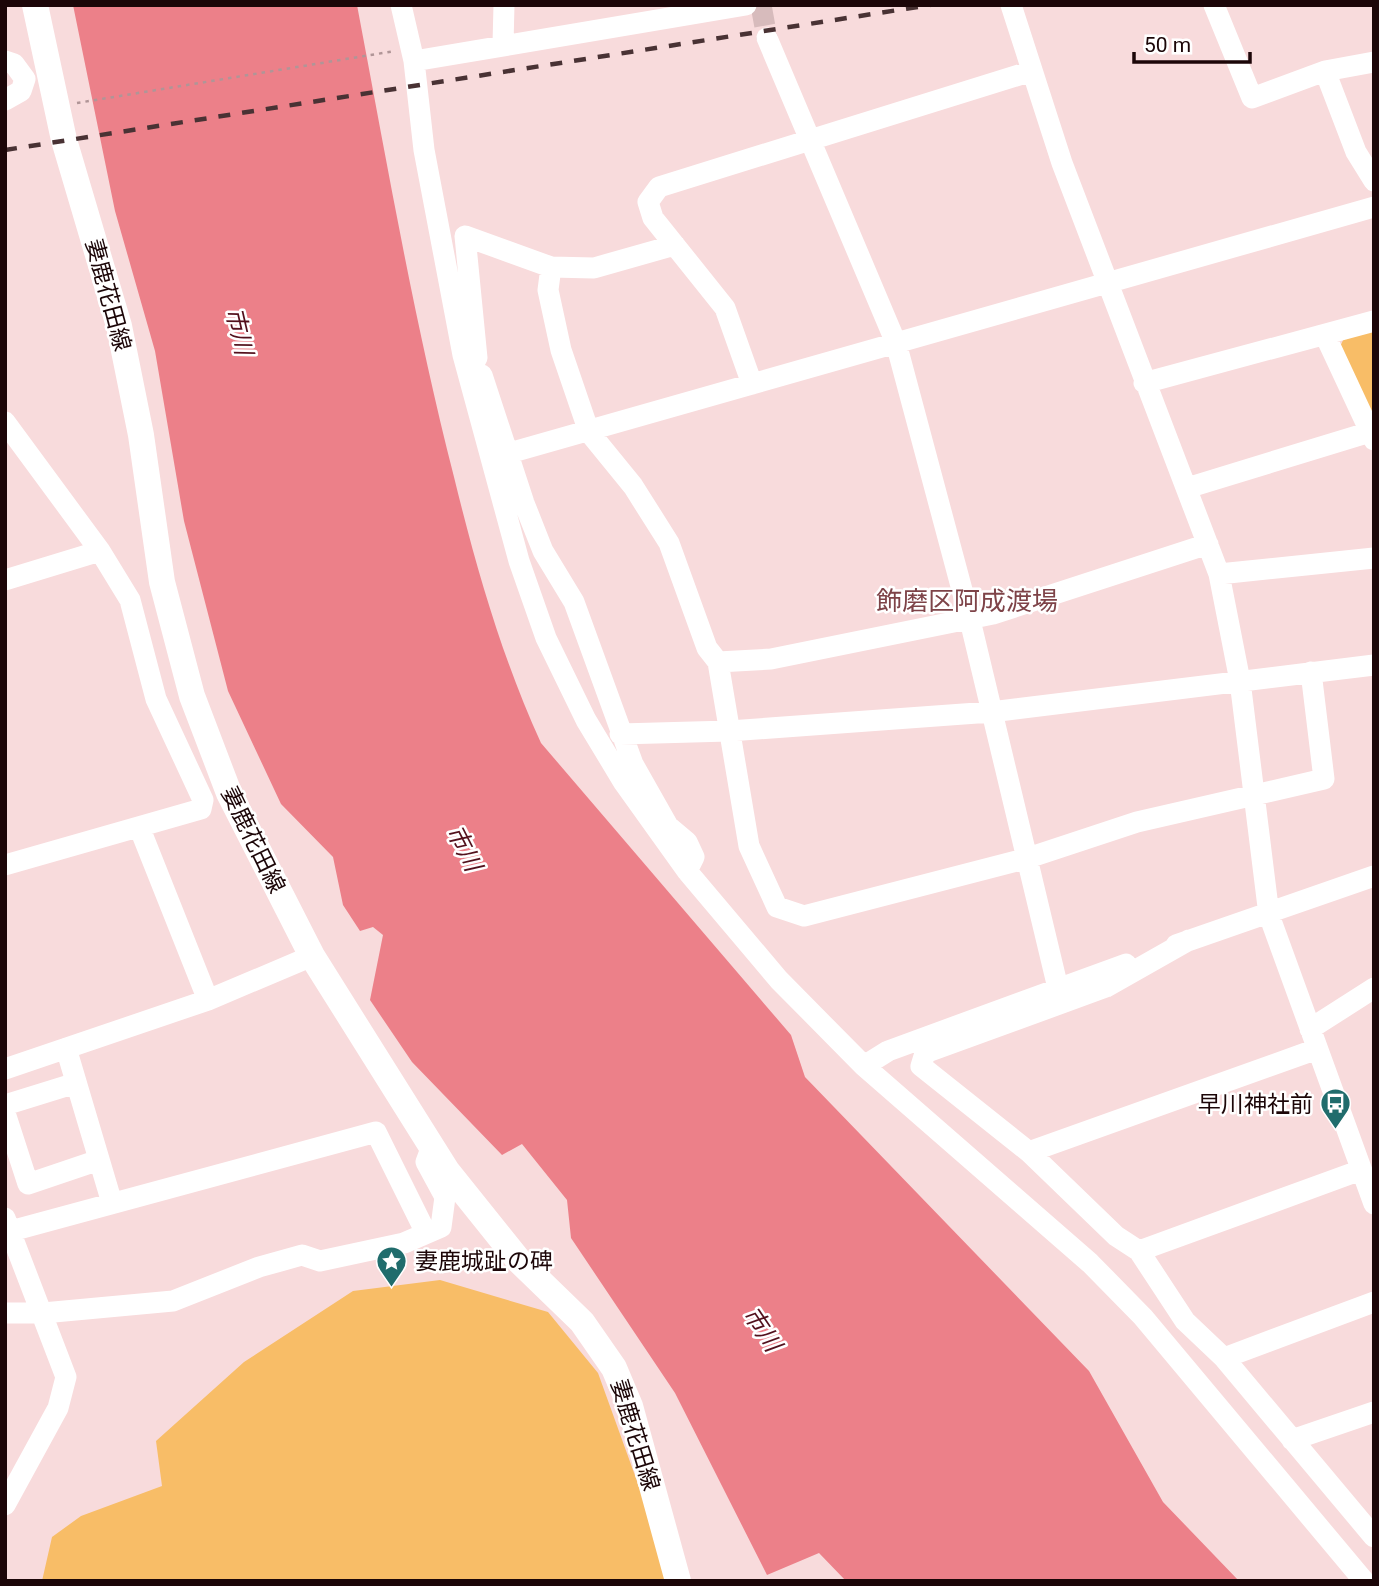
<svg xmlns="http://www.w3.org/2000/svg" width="1379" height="1586" viewBox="0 0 1379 1586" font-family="Roboto,'Noto Sans JP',sans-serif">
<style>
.green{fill:#f8bd67}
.water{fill:#ec8089}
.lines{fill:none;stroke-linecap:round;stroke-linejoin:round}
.minor-tunnel{stroke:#d7bbbc;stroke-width:21;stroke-dasharray:21 10;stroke-linecap:butt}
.path{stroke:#b09597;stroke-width:2.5;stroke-dasharray:3.5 5;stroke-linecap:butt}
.minor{stroke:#fff;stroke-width:21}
.major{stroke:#fff;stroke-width:26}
.rail{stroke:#493234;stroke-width:4.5;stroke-dasharray:12 12;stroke-linecap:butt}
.labels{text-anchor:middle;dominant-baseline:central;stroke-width:5;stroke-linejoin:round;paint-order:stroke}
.street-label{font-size:23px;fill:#1c0608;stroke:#fff}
.poi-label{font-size:23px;fill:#1c0608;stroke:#fff;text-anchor:end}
.water-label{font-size:24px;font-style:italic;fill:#53101c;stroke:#fff}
.quarter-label{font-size:26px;fill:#7e4348;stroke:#fff}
</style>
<rect width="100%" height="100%" fill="#f8dbdc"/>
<path class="green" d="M 1374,330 L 1374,424 L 1339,349 L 1344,338 Z
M 440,1280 L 548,1312 L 598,1373 L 655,1531 L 666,1581 L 42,1581 L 52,1537 L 81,1516 L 162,1486 L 156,1441 L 244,1362 L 353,1291 Z"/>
<path class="water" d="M 73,5 L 357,5 C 387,163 414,321 454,477 C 476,567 502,658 541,743 L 791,1035 L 805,1077 L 1089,1371 L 1163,1502 L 1239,1581 L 846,1581 L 819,1553 L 767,1575 L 675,1393 L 571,1238 L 567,1200 L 522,1144 L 502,1155 L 412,1062 L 370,1000 L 383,935 L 373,927 L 360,931 L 343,905 L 333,857 L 281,804 L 228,691 L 184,521 L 155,351 L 115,211 Z"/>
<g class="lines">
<path class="minor-tunnel" d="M 761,5 L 767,38"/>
<path class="path" d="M 77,103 L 395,51"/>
<path class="minor" d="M 401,5 L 414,61 L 424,150 L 463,355 L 519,561 L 546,638 L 586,720 L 624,783 L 687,871 L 779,980 L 864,1066 L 1090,1263 L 1143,1317 L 1364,1581
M 1011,5 L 1062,163 L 1219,574 L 1240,681 L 1269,915 L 1374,1204
M 1214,5 L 1252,98 L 1325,71 L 1374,62
M 767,38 L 896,343 L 969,616 L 1058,988
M 503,44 L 504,5
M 5,61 L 14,64 L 25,79 L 21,91 L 5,100
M 414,61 L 746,5
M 1325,71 L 1356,152 L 1374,181
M 551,267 L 548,290 L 561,350 L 589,432 L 633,486 L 669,543 L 707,648 L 718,662 L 749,846 L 777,907 L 804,916 L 1028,858 L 1137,822 L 1324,779 L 1311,672
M 1325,335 L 1374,440
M 477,358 L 465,236 L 551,267 L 594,268 L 675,245
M 482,375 L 524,503 L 543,551 L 574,602 L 633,764 L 668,826 L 687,842 L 694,857 L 687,871
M 1144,383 L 1374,321
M 752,384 L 725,308 L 653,218 L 648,202 L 659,187 L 1032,71
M 5,422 L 100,551 L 130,600 L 156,699 L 203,800 L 201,809 L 5,865
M 506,454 L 1374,207
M 1187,488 L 1370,432
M 1219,574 L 1374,558
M 5,580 L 100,551
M 718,662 L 771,659 L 993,614 L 1208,544
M 620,734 L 729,731 L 991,712 L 1374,665
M 140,829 L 208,1000
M 1189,940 L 1106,987 L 925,1053 L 921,1066 L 1029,1152 L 1116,1236 L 1139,1251 L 1185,1321 L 1224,1358 L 1374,1537
M 1176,945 L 1374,876
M 1310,1029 L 1374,988
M 66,1048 L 112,1203
M 864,1066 L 888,1051 L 1126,964
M 5,1069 L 208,1000 L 312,956
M 5,1105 L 76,1083
M 5,1113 L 28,1184 L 99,1160
M 1029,1152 L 1317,1049
M 5,1218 L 66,1377 L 58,1408 L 5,1505
M 11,1231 L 376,1132 L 426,1233
M 1139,1251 L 1361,1170
M 5,1313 L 43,1313 L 173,1301 L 259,1267 L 302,1255 L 320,1261 L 404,1243 L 441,1227 L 445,1197 L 426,1162 L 432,1146
M 1224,1358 L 1374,1302
M 1292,1440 L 1374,1412"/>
<path class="major" d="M 35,5 L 64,140 L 119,326 L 141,435 L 162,582 L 192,696 L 229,793 L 312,956 L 447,1171 L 520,1262 L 582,1322 L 614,1368 L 630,1406 L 678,1581"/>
<path class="rail" d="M 5,150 L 930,5"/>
</g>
<defs>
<symbol id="bus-pin" viewBox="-11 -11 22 30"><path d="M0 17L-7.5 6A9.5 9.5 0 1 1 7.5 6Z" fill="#206c6c" stroke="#fff"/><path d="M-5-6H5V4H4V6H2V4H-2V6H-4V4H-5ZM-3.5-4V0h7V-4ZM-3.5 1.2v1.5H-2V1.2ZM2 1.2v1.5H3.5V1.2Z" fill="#fff"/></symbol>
<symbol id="sight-pin" viewBox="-11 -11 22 30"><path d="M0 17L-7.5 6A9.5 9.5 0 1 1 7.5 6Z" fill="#206c6c" stroke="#fff"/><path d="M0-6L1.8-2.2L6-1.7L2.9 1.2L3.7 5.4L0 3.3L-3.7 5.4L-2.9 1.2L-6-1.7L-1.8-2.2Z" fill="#fff"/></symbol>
</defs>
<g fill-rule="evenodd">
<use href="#bus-pin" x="1318" y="1086" width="35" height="47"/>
<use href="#sight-pin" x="374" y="1244" width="35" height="47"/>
</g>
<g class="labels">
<g class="street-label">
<text transform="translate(108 295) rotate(75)">妻鹿花田線</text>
<text transform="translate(253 840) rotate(64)">妻鹿花田線</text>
<text transform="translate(635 1435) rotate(73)">妻鹿花田線</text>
</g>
<g class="poi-label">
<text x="1313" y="1104">早川神社前</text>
<text x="415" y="1261" text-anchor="start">妻鹿城趾の碑</text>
</g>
<g class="water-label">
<text transform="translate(239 331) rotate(77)">市川</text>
<text transform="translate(464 848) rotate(63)">市川</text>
<text transform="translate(762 1329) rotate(56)">市川</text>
</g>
<g class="quarter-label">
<text x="967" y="601">飾磨区阿成渡場</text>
</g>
</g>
<rect width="1379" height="1586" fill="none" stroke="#1c0608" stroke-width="14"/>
<path d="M1134 52v10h116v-10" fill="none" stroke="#1c0608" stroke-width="3.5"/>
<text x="1144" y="52" font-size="21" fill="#1c0608" stroke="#ffffff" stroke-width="5" paint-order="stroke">50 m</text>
</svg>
